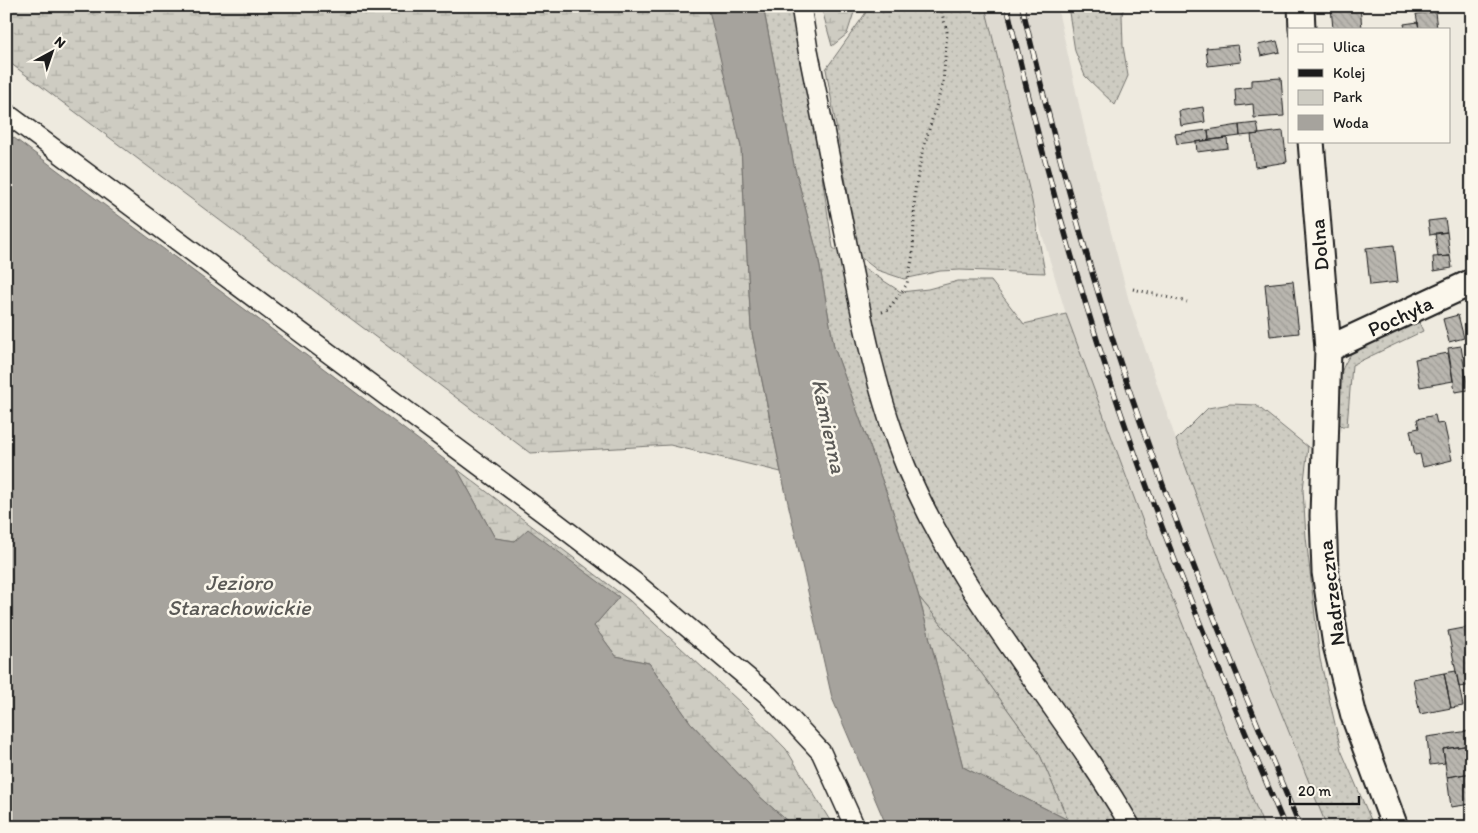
<svg xmlns="http://www.w3.org/2000/svg" width="1478" height="833" viewBox="0 0 1478 833" font-family="Itim,sans-serif">
<style>
.built{fill:#dedad1}
.green{fill:url(#green-dots);stroke:#75746f}
.wetland{fill:url(#wetland-marsh);stroke:#75746f}
.water{fill:#a6a39d;stroke:#6f6d69}
.building{fill:url(#building-back-hatch);stroke:#1c1c1c}
.lines{fill:none;stroke-linecap:round;stroke-linejoin:round}
.pedestrian-casing{stroke:#1c1c1c;stroke-width:22}
.minor-casing{stroke:#1c1c1c;stroke-width:29}
.path{stroke:#1c1c1c;stroke-width:3;stroke-dasharray:1 4;stroke-linecap:butt}
.pedestrian{stroke:#fbf7ec;stroke-width:19}
.minor{stroke:#fbf7ec;stroke-width:25}
.rail-casing{stroke:#1c1c1c;stroke-width:5.5}
.rail{stroke:#fbf7ec;stroke-width:4;stroke-dasharray:11;stroke-linecap:butt}
.labels{text-anchor:middle;dominant-baseline:central;stroke-width:5;stroke-linejoin:round;paint-order:stroke}
.street-label{font-size:21px;fill:#1c1c1c;stroke:#fbf7ec}
.water-label{font-size:22px;font-style:italic;fill:#5a5956;stroke:#fbf7ec}
</style>
<defs>
<pattern id="green-dots" width="8" height="8" patternUnits="userSpaceOnUse" patternTransform="scale(1.25)"><rect width="8" height="8" fill="#ceccc2"/><path d="M2 2h.1M6 6h.1" fill="none" stroke="#b0afa6" stroke-width="1.8" stroke-linecap="round"/></pattern>
<pattern id="wetland-marsh" width="20" height="14" patternUnits="userSpaceOnUse" patternTransform="scale(1.25)"><rect width="20" height="14" fill="#ceccc2"/><path d="M1 5h8M5 5V1M11 12h8M15 12V8" fill="none" stroke="#b0afa6"/></pattern>
<pattern id="building-back-hatch" width="6" height="6" patternUnits="userSpaceOnUse" patternTransform="scale(1.25)"><rect width="6" height="6" fill="#b9b6af"/><path d="M-1 5l2 2M0 0l6 6M5-1l2 2" fill="none" stroke="#9e9c96"/></pattern>
</defs>
<rect width="100%" height="100%" fill="#eeeadf"/>
<filter id="ink" filterUnits="userSpaceOnUse"><feTurbulence type="fractalNoise" baseFrequency=".02" numOctaves="2"/><feDisplacementMap in="SourceGraphic" scale="10" xChannelSelector="R" yChannelSelector="G"/><feConvolveMatrix kernelMatrix="1 2 1 2 8 2 1 2 1" color-interpolation-filters="sRGB"/></filter>
<g filter="url(#ink)">
<path class="built" d="M 985,6 L 1057,6 L 1086,136 L 1129,301 L 1176,440 L 1216,550 L 1327,827 L 1264,827 L 1159,565 L 1066,314 L 1032,201 Z"/>
<path class="green" d="M 763,6 L 791,6 L 817,144 L 833,248 L 901,292 L 928,289 L 958,281 L 991,281 L 1024,324 L 1066,314 L 1159,565 L 1264,827 L 1073,827 L 1068,820 L 1039,753 L 982,674 L 919,597 L 890,502 L 834,347 L 818,256 L 794,165 Z
M 867,6 L 985,6 L 1032,201 L 1045,273 L 960,270 L 940,271 L 904,279 L 877,270 L 859,256 L 826,69 L 865,14 Z
M 1068,6 L 1124,6 L 1122,15 L 1123,46 L 1128,76 L 1115,105 L 1085,76 L 1075,51 Z
M 1416,316 L 1423,331 L 1352,365 L 1347,426 L 1342,426 L 1337,421 C 1338,391 1335,369 1358,346 Z
M 1230,404 L 1256,405 L 1308,447 L 1303,490 L 1306,537 L 1320,659 L 1341,750 L 1374,827 L 1327,827 L 1216,550 L 1176,440 L 1208,408 Z"/>
<path class="wetland" d="M 6,6 L 711,6 L 741,147 L 751,328 L 781,472 L 670,445 L 530,453 L 6,60 Z
M 821,6 L 856,6 L 847,34 L 832,46 Z
M 457,469 L 629,600 L 742,704 L 786,749 L 834,827 L 794,827 L 758,795 L 690,722 L 649,663 L 616,656 L 594,626 L 619,597 L 515,541 L 495,538 Z
M 919,597 L 982,674 L 1039,753 L 1068,820 L 963,767 Z"/>
<path class="water" d="M 708,6 L 763,6 L 794,165 L 818,256 L 834,347 L 890,502 L 919,597 L 963,767 L 1068,820 L 1073,827 L 887,827 L 832,698 L 781,472 L 751,328 L 741,147 Z
M 6,132 L 258,319 L 457,469 L 495,538 L 515,541 L 528,529 L 619,597 L 594,626 L 616,656 L 649,663 L 690,722 L 758,795 L 794,827 L 6,827 Z"/>
<path class="building" d="M 1206,6 L 1237,6 L 1206,11 Z
M 1336,6 L 1360,6 L 1362,29 L 1333,29 L 1331,7 Z
M 1435,12 L 1437,29 L 1419,29 L 1416,14 Z
M 1418,22 L 1419,29 L 1405,29 L 1404,24 Z
M 1277,41 L 1280,52 L 1261,56 L 1258,45 Z
M 1238,45 L 1241,62 L 1208,66 L 1206,48 Z
M 1281,78 L 1284,116 L 1254,118 L 1253,104 L 1236,106 L 1235,89 L 1251,87 L 1251,80 Z
M 1203,107 L 1205,122 L 1181,126 L 1179,111 Z
M 1257,123 L 1259,134 L 1240,136 L 1239,125 Z
M 1239,125 L 1240,136 L 1209,140 L 1208,130 Z
M 1208,130 L 1209,140 L 1177,144 L 1175,134 Z
M 1283,131 L 1287,162 L 1255,167 L 1251,135 Z
M 1227,138 L 1228,148 L 1197,152 L 1196,142 Z
M 1445,219 L 1447,232 L 1430,235 L 1428,221 Z
M 1447,232 L 1450,256 L 1438,257 L 1435,233 Z
M 1472,235 L 1472,254 L 1471,255 L 1464,238 Z
M 1394,245 L 1398,282 L 1370,285 L 1366,248 Z
M 1450,256 L 1452,268 L 1434,271 L 1433,257 Z
M 1293,281 L 1299,333 L 1270,336 L 1265,284 Z
M 1458,315 L 1464,338 L 1449,342 L 1443,319 Z
M 1472,323 L 1472,374 L 1465,324 Z
M 1461,346 L 1468,390 L 1455,392 L 1448,348 Z
M 1448,353 L 1453,381 L 1420,387 L 1415,359 Z
M 1435,415 L 1437,424 L 1444,423 L 1452,460 L 1423,467 L 1420,454 L 1415,455 L 1410,430 L 1419,428 L 1417,419 Z
M 1469,627 L 1472,642 L 1472,685 L 1459,687 L 1448,631 Z
M 1456,671 L 1463,706 L 1451,708 L 1444,673 Z
M 1444,673 L 1451,708 L 1420,714 L 1413,679 Z
M 1469,731 L 1471,745 L 1443,749 L 1445,763 L 1430,765 L 1427,737 Z
M 1471,745 L 1472,773 L 1447,777 L 1443,749 Z
M 1472,773 L 1472,804 L 1451,807 L 1447,777 Z"/>
<g class="lines">
<defs>
<path id="pedestrian" d="M 801,6 L 808,50 C 821,115 834,179 847,244 C 862,319 877,396 906,467 C 961,599 1060,705 1131,827
M 6,113 L 549,517 L 633,581 L 768,695 L 821,752 L 855,827"/>
<path id="minor" d="M 1301,6 L 1302,29
M 1311,141 L 1328,349 L 1323,516 L 1325,572 L 1336,645 L 1354,716 L 1395,827
M 1328,349 L 1472,282"/>
</defs>
<use href="#pedestrian" class="pedestrian-casing"/>
<use href="#minor" class="minor-casing"/>
<path class="path" d="M 1133,289 L 1187,302
M 882,312 L 888,310 L 907,284 L 913,254 L 915,190 L 922,153 L 943,83 L 947,32 L 940,6"/>
<use href="#pedestrian" class="pedestrian"/>
<use href="#minor" class="minor"/>
<defs>
<path id="rail" d="M 1007,6 C 1042,159 1084,311 1137,459 C 1181,583 1234,705 1285,827
M 1022,6 C 1050,125 1081,243 1119,359 C 1171,518 1236,673 1300,827"/>
</defs>
<use href="#rail" class="rail-casing"/>
<use href="#rail" class="rail"/>
</g>
</g>
<g class="labels">
<g class="street-label">
<text transform="translate(1319 245) rotate(-95)">Dolna</text>
<text transform="translate(1400 316) rotate(-25)">Pochyła</text>
<text transform="translate(1331 593) rotate(-97)">Nadrzeczna</text>
</g>
<g class="water-label">
<text transform="translate(829 426) rotate(78)">Kamienna</text>
<text x="239" y="582">Jezioro<tspan x="239" dy="25">Starachowickie</tspan></text>
</g>
</g>
<rect width="1478" height="833" fill="none" stroke="#fbf7ec" stroke-width="25"/>
<rect x="12" y="12" width="1453" height="808" fill="none" stroke="#1c1c1c" stroke-width="2" filter="url(#ink)"/>
<rect x="1288" y="28" width="162" height="115" fill="#fbf7ec" stroke="#a29f99"/>
<rect x="1298" y="44" width="25" height="8" fill="#fbf7ec" stroke="#a29f99"/>
<text x="1333" y="52" font-size="15" fill="#1c1c1c">Ulica</text>
<rect x="1298" y="69" width="25" height="8" fill="#1c1c1c" stroke="#a29f99"/>
<text x="1333" y="78" font-size="15" fill="#1c1c1c">Kolej</text>
<rect x="1298" y="90" width="25" height="15" fill="#ceccc2" stroke="#a29f99"/>
<text x="1333" y="102" font-size="15" fill="#1c1c1c">Park</text>
<rect x="1298" y="115" width="25" height="15" fill="#a6a39d" stroke="#a29f99"/>
<text x="1333" y="128" font-size="15" fill="#1c1c1c">Woda</text>
<g transform="translate(52 52) rotate(40)" stroke="#fbf7ec" stroke-width="4" paint-order="stroke">
<path d="M0-4L9 19L0 12L-9 19Z" fill="#1c1c1c"/>
<text y="-8" font-size="14" font-weight="bold" text-anchor="middle" fill="#1c1c1c">N</text>
</g>
<path d="M1290 796v8h69v-8" fill="none" stroke="#1c1c1c" stroke-width="2.5"/>
<text x="1298" y="796" font-size="15" fill="#1c1c1c" stroke="#fbf7ec" stroke-width="4" paint-order="stroke">20 m</text>
</svg>
